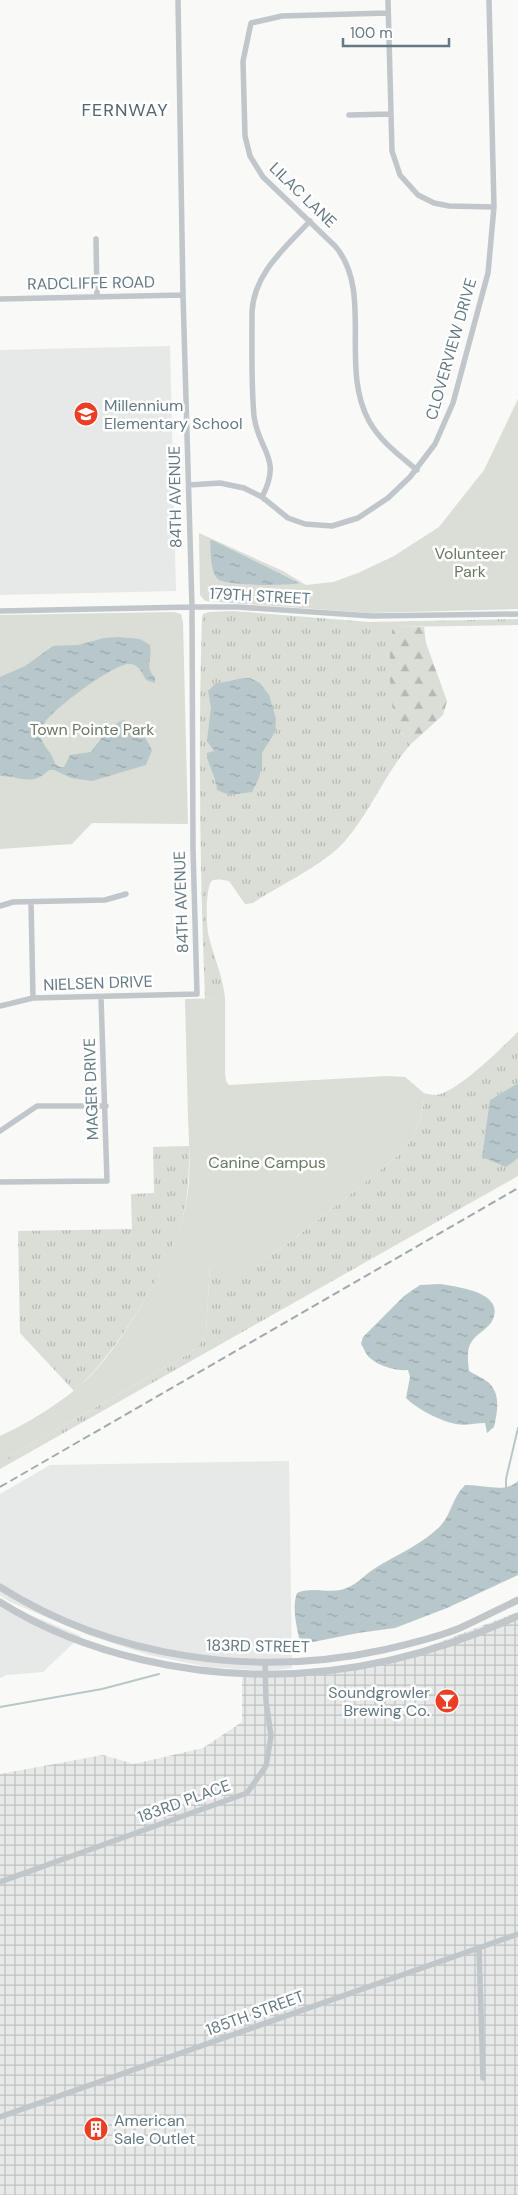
<svg xmlns="http://www.w3.org/2000/svg" width="518" height="2195" viewBox="0 0 518 2195" font-family="'DM Sans',sans-serif">
<style>
.built{fill:#e7e9e8}
.industrial{fill:url(#industrial-grid)}
.grass{fill:url(#grass-tufts)}
.forest{fill:url(#forest-firs)}
.park{fill:#daded6}
.water{fill:url(#water-ripples)}
.lines{fill:none;stroke-linecap:round;stroke-linejoin:round}
.stream{stroke:#b8c7ca;stroke-width:2}
.minor{stroke:#c0c6c9;stroke-width:5.5}
.tertiary{stroke:#c0c6c9;stroke-width:7}
.rail{stroke:#9fa9ae;stroke-width:2;stroke-dasharray:8 4;stroke-linecap:butt}
.labels{text-anchor:middle;dominant-baseline:central;stroke-width:5;stroke-linejoin:round;paint-order:stroke}
.street-label{font-size:16px;fill:#637983;stroke:#fff}
.poi-label{font-size:16px;fill:#637983;stroke:#fff;text-anchor:start}
.park-label{font-size:16px;fill:#697a62;stroke:#fff}
.neighbourhood-label{font-size:18px;letter-spacing:1px;fill:#55666e;stroke:#fff}
</style>
<defs>
<pattern id="industrial-grid" width="8" height="8" patternUnits="userSpaceOnUse" patternTransform="scale(1.25)"><rect width="8" height="8" fill="#e7e9e8"/><path d="M0 4h8M4 0v8" fill="none" stroke="#bfc2c1"/></pattern>
<pattern id="grass-tufts" width="24" height="20" patternUnits="userSpaceOnUse" patternTransform="scale(1.25)"><rect width="24" height="20" fill="#daded6"/><path d="M3 7l-1-3M5 7V3M7 7l1-3M15 17l-1-3M17 17v-4M19 17l1-3" fill="none" stroke="#b4b9b3"/></pattern>
<pattern id="forest-firs" width="22" height="20" patternUnits="userSpaceOnUse" patternTransform="scale(1.25)"><rect width="22" height="20" fill="#daded6"/><path d="M5 1l3.5 6h-7zM16 11l3.5 6h-7z" fill="#b4b9b3"/></pattern>
<pattern id="water-ripples" width="26" height="14" patternUnits="userSpaceOnUse" patternTransform="scale(1.25)"><rect width="26" height="14" fill="#b8c7ca"/><path d="M2 4q2-2 4 0t4 0M15 11q2-2 4 0t4 0" fill="none" stroke="#99a6a9"/></pattern>
</defs>
<rect width="100%" height="100%" fill="#f9f9f7"/>
<path class="built" d="M 170,346 L 176,591 L 0,595 L 0,350 Z
M 289,1461 L 292,1668 L 266,1671 L 208,1667 L 149,1655 L 91,1636 L 10,1602 L 0,1595 L 0,1494 L 50,1465 Z
M 0,1600 L 9,1606 L 81,1636 L 43,1672 L 7,1675 L 0,1678 Z"/>
<path class="industrial" d="M 518,1612 L 518,2195 L 0,2195 L 0,1774 L 103,1755 L 134,1764 L 203,1748 L 242,1722 L 242,1673 L 269,1675 L 382,1661 L 406,1655 Z"/>
<path class="grass" d="M 233,611 L 369,622 L 518,619 L 518,625 L 393,627 L 390,668 L 402,733 L 411,744 C 385,773 371,811 345,841 C 324,865 280,885 253,903 L 245,904 L 229,881 C 224,880 218,878 213,880 C 205,884 206,928 209,937 C 214,958 223,976 225,998 L 205,999 C 200,872 198,745 202,618 L 203,614 L 209,612 Z
M 518,1032 L 518,1083 L 490,1100 L 518,1158 L 518,1176 L 0,1469 L 0,1462 L 187,1355 L 199,1345 L 206,1333 L 210,1264 C 226,1264 232,1279 249,1277 C 259,1259 280,1250 296,1237 C 332,1209 367,1181 402,1152 C 415,1138 425,1112 424,1093 C 428,1094 432,1095 435,1095 C 456,1094 502,1047 518,1032 Z
M 189,1146 C 189,1166 189,1187 185,1207 C 176,1258 114,1358 74,1391 L 20,1333 L 18,1231 L 132,1229 L 131,1194 L 154,1193 L 153,1147 Z"/>
<path class="forest" d="M 393,627 L 424,627 L 426,643 L 447,701 L 443,715 L 411,744 C 404,736 398,728 395,717 C 389,693 388,651 393,627 Z"/>
<path class="park" d="M 518,399 L 518,609 L 370,613 L 205,601 L 200,595 L 199,533 L 283,571 L 306,585 L 333,582 L 358,573 L 394,556 L 439,527 L 484,470 Z
M 174,612 L 181,614 L 183,622 L 188,824 L 92,823 L 72,844 L 0,849 L 0,615 Z
M 225,998 L 225,1073 L 226,1081 L 229,1085 L 387,1076 L 405,1077 L 424,1093 C 425,1112 415,1138 402,1152 C 367,1181 332,1209 296,1237 C 280,1250 259,1259 249,1277 C 234,1281 225,1264 210,1264 L 206,1333 L 199,1345 L 187,1355 L 0,1462 L 0,1436 C 25,1425 62,1402 83,1383 C 119,1351 175,1256 185,1208 C 192,1179 189,1146 188,1117 C 187,1078 186,1039 185,999 Z"/>
<path class="water" d="M 212,540 L 299,583 C 290,586 224,586 218,579 C 210,572 211,551 210,541 Z
M 119,637 L 140,639 L 150,645 C 153,657 144,668 155,677 L 155,683 L 146,680 C 142,673 140,666 131,664 C 117,661 48,712 42,727 C 35,742 53,751 55,764 L 60,767 L 64,767 L 70,755 L 91,752 C 98,742 113,723 124,720 C 138,726 145,736 152,750 L 146,765 L 92,781 L 71,778 L 54,770 L 49,770 C 32,787 21,776 0,776 L 0,677 L 25,666 L 53,646 L 78,645 L 104,638 Z
M 243,678 L 250,678 L 260,683 L 269,695 L 276,719 L 275,732 L 262,753 L 262,765 L 259,778 L 252,792 L 229,795 L 217,790 C 217,778 206,762 207,753 L 214,751 L 207,741 L 211,707 L 208,691 L 215,684 Z
M 518,1083 L 518,1158 L 506,1167 L 482,1157 L 490,1100 Z
M 440,1284 C 458,1287 504,1292 493,1319 C 490,1328 477,1333 472,1341 C 466,1349 468,1361 469,1371 C 475,1375 486,1379 490,1384 C 501,1396 497,1413 494,1427 L 487,1433 L 485,1423 C 476,1423 465,1426 456,1424 C 440,1421 417,1409 406,1398 L 410,1377 L 408,1370 C 396,1371 378,1366 370,1358 C 366,1355 364,1348 361,1344 L 363,1337 L 404,1296 L 420,1285 Z
M 518,1481 L 518,1575 L 447,1608 L 395,1628 L 358,1633 L 308,1643 L 299,1638 C 296,1623 292,1607 297,1593 C 313,1585 332,1596 349,1587 C 358,1583 366,1574 374,1569 C 397,1554 424,1544 442,1524 C 452,1512 452,1498 465,1485 C 484,1484 504,1494 518,1481 Z"/>
<g class="lines">
<path class="stream" d="M 506,1488 L 506,1479 L 518,1428
M 0,1707 L 102,1689 L 159,1674"/>
<path class="minor" d="M 388,0 L 392,151 L 400,175 L 418,195 L 434,203 L 449,206 L 494,207
M 388,13 L 282,16 L 251,23 L 243,61 L 245,136 L 250,156 L 263,177 L 335,246 C 374,291 339,367 369,421 C 380,441 399,455 417,470
M 349,115 L 391,114
M 96,239 L 97,297
M 0,299 L 183,295
M 189,485 L 220,483 L 244,488 L 262,497 L 288,518 L 305,524 L 332,526 L 358,518 L 388,498 L 410,477 L 435,444 L 453,403 L 488,273 L 494,207 L 489,0
M 262,497 C 283,457 258,451 254,416 C 251,382 252,346 252,312 C 254,273 285,248 310,221
M 0,611 L 192,607 L 238,607 L 372,616 L 518,614
M 31,902 L 33,998
M 0,906 L 13,902 L 105,900 L 126,894
M 0,1006 L 33,998 L 197,994 L 193,848 L 192,607 L 183,295 L 178,0
M 0,1131 L 37,1106 L 106,1106
M 0,1182 L 107,1181 L 101,997
M 0,1882 L 247,1793 L 266,1766 L 271,1736 L 266,1701 L 265,1662
M 479,1948 L 483,2078
M 0,2117 L 518,1934"/>
<path class="tertiary" d="M 0,1587 C 113,1658 254,1678 383,1650 C 409,1644 436,1638 460,1628 C 480,1619 499,1609 518,1600
M 0,1602 C 44,1630 92,1648 143,1660 C 273,1690 397,1672 518,1616"/>
<path class="rail" d="M 0,1487 L 518,1188"/>
</g>
<defs>
<symbol id="school-disc" viewBox="-11 -11 22 22"><circle r="9.5" fill="#eb3e25" stroke="#fff"/><path d="M0-5L7-2L0 1L-7-2ZM-4 1L0 2.5L4 1V4Q0 6-4 4Z" fill="#fff"/></symbol>
<symbol id="bar-disc" viewBox="-11 -11 22 22"><circle r="9.5" fill="#eb3e25" stroke="#fff"/><path d="M-6-5H6L.8 .8V4.5H3.5V6h-7V4.5H-.8V.8Z" fill="#fff"/></symbol>
<symbol id="building-disc" viewBox="-11 -11 22 22"><circle r="9.5" fill="#eb3e25" stroke="#fff"/><path d="M-4-6H4V6H1V3H-1V6H-4ZM-2.5-4.3h1.7v1.8h-1.7ZM.8-4.3h1.7v1.8H.8ZM-2.5-1h1.7V.8h-1.7ZM.8-1h1.7V.8H.8Z" fill="#fff"/></symbol>
</defs>
<g fill-rule="evenodd">
<use href="#school-disc" x="72" y="400" width="28" height="28"/>
<use href="#bar-disc" x="433" y="1687" width="28" height="28"/>
<use href="#building-disc" x="82" y="2115" width="28" height="28"/>
</g>
<g class="labels">
<g class="street-label">
<text transform="translate(303 195) rotate(44)">LILAC LANE</text>
<text transform="translate(91 283) rotate(-1)">RADCLIFFE ROAD</text>
<text transform="translate(451 349) rotate(-74)">CLOVERVIEW DRIVE</text>
<text transform="translate(175 497) rotate(-91)">84TH AVENUE</text>
<text transform="translate(260 596) rotate(3)">179TH STREET</text>
<text transform="translate(181 902) rotate(-92)">84TH AVENUE</text>
<text transform="translate(98 983) rotate(-2)">NIELSEN DRIVE</text>
<text transform="translate(91 1089) rotate(-92)">MAGER DRIVE</text>
<text transform="translate(258 1646) rotate(1)">183RD STREET</text>
<text transform="translate(184 1801) rotate(-20)">183RD PLACE</text>
<text transform="translate(255 2013) rotate(-20)">185TH STREET</text>
</g>
<g class="poi-label">
<text x="104" y="405">Millennium<tspan x="104" dy="18">Elementary School</tspan></text>
<text x="430" y="1692" text-anchor="end">Soundgrowler<tspan x="430" dy="18">Brewing Co.</tspan></text>
<text x="114" y="2120">American<tspan x="114" dy="18">Sale Outlet</tspan></text>
</g>
<g class="park-label">
<text x="470" y="553">Volunteer<tspan x="470" dy="18">Park</tspan></text>
<text x="92" y="729">Town Pointe Park</text>
<text x="267" y="1162">Canine Campus</text>
</g>
<g class="neighbourhood-label">
<text x="125" y="110">FERNWAY</text>
</g>
</g>
<path d="M343 38v8h106v-8" fill="none" stroke="#637983" stroke-width="2.5"/>
<text x="350" y="38" font-size="15" fill="#637983" stroke="#ffffff" stroke-width="4" paint-order="stroke">100 m</text>
</svg>
